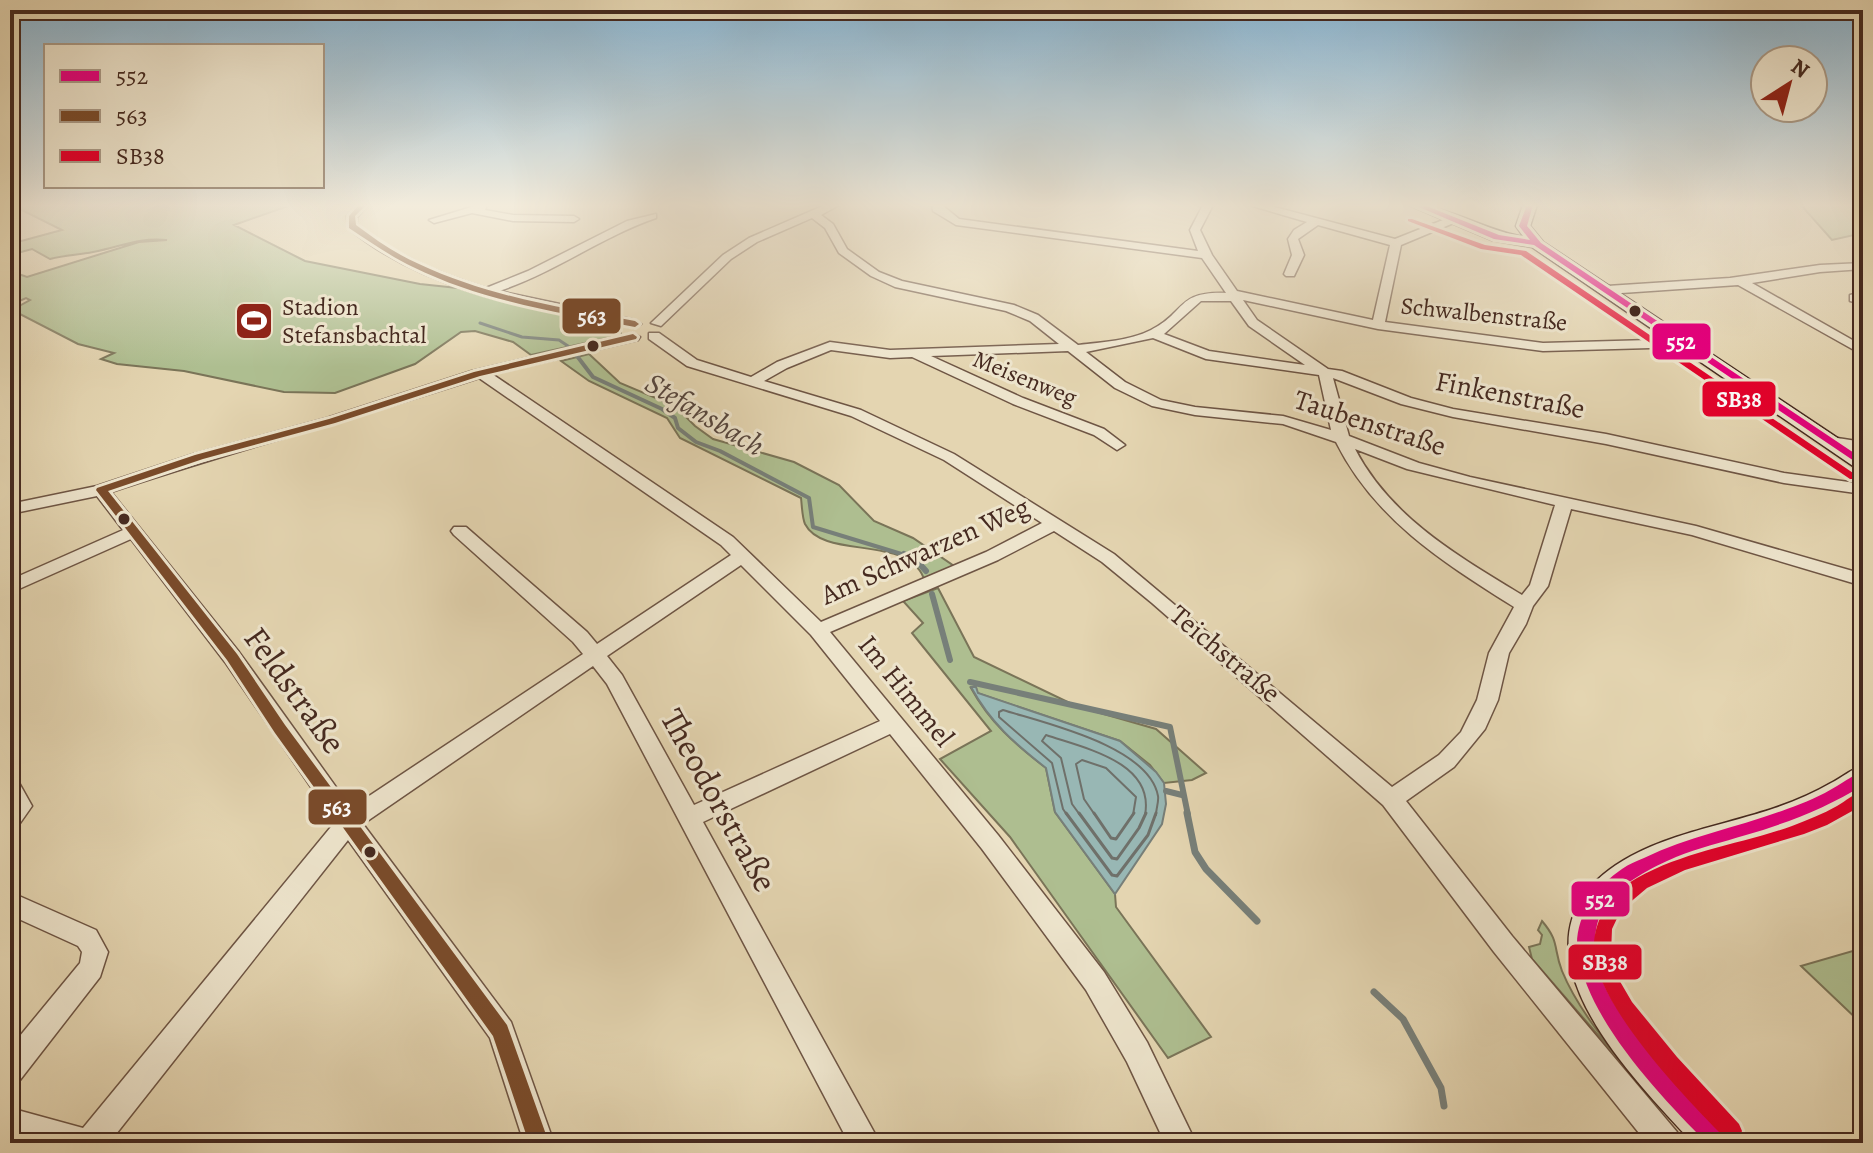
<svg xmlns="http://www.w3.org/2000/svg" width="1873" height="1153" viewBox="0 0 1873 1153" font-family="Alegreya,serif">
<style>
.green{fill:#aebe90;stroke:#7a7458;stroke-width:2}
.water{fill:#98b7b4;stroke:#777f79;stroke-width:2}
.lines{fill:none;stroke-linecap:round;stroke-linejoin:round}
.shore-far1{stroke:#6f706a;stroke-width:2}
.shore{stroke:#6f706a;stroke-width:3}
.stream-far3{stroke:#777f79;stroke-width:3}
.stream-far2{stroke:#777f79;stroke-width:4}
.stream-far1{stroke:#777f79;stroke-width:6}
.stream{stroke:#777f79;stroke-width:7}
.minor-casing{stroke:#6e5544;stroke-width:3}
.secondary-casing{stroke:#462a20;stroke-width:3}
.minor{fill:#ede4cc;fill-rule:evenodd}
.secondary{fill:#ede4cc;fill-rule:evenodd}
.bus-1-casing{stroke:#ede4cc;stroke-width:6}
.bus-2-casing{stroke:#ede4cc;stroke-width:6}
.bus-3-casing{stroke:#ede4cc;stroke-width:6}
.bus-1{fill:#e5007d;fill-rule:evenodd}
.bus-2{fill:#7a4b2a;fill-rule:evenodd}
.bus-3{fill:#e4002b;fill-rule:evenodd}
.bus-dot{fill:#462a20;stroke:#ede4cc;stroke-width:3}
.labels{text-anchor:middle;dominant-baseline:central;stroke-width:6;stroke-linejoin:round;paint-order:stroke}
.far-poi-label{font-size:24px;fill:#462a20;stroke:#ede4cc;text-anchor:start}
.far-street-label{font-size:24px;fill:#462a20;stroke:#ede4cc}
.street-label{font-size:28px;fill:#462a20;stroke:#ede4cc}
.water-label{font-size:30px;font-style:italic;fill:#56463e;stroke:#ede4cc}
.near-street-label{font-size:34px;fill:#462a20;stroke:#ede4cc}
.line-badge{stroke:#ede4cc;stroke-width:3}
.badge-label{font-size:22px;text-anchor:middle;font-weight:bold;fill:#fff}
</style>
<rect width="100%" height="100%" fill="#e4d5b1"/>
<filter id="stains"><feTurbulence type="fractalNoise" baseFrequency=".0025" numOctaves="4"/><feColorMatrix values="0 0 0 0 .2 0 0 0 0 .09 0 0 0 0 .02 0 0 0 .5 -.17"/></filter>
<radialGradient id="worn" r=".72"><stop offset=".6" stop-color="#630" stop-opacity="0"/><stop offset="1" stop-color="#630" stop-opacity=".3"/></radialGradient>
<path class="green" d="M 10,205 L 291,205 L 234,225 L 305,261 L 420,284 L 467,289 L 621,324 L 621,335 L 531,355 L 513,342 L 475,331 L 461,332 L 415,364 L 335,393 L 284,392 L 184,371 L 117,364 L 101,359 L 114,353 L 78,344 L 12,310 L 30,300 L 26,298 L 15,303 L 10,295 L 10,271 L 27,277 L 139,242 L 167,240 C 138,237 121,247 93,252 C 78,255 65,255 50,259 L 32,249 L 10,255 L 10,244 L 62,230 L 20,209 L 10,212 Z
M 1801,205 L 1863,205 L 1863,233 L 1832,240 Z
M 589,354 L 620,383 L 675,406 L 695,426 L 713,439 L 794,462 L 839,485 L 874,521 L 913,538 L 954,566 L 925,582 C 912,533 824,561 805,524 C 802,517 802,506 801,498 L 680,438 L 667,418 L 589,381 L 561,361 Z
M 938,588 L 974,657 L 1076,706 L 1156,729 L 1206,773 L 1192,780 L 1164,783 L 1150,765 L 1120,741 L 977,693 L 976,688 L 971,688 C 990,723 1015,744 1046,768 L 1055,812 L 1115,894 L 1116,907 L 1211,1037 L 1168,1058 L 1010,837 L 940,759 L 991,731 L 912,633 L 923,623 L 903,601 Z
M 1542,921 C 1560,942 1553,948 1562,971 C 1576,1005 1601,1036 1624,1065 L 1532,959 L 1529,947 L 1540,944 L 1542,935 L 1538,930 Z
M 1863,948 L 1863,1025 L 1801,966 Z"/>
<path class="water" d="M 971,687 L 976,687 L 978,693 L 1120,741 L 1156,772 L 1164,783 L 1166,804 L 1162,824 L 1115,894 L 1055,812 L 1046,768 C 1015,744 990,722 971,687 Z"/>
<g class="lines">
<path class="shore-far1" d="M 1067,815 L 1063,809 L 1052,763 L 999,717 L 999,712 L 1003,710 C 1044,723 1149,746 1158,796 C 1159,801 1156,809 1156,815
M 1080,815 L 1072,804 L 1061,758 L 1042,741 L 1046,735 C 1084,748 1155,762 1145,815
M 1095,815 L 1084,799 L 1076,764 L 1082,760 L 1106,768 L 1136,797 L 1133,815"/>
<path class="shore" d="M 1066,813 L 1112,875 L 1117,876 L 1148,835 L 1156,813
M 1079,813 L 1112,858 L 1117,859 L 1139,828 L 1146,813
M 1094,813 L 1111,838 L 1116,839 L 1134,813"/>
<path class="stream-far3" d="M 10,275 L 15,278
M 480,323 L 522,337 L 559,340 L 568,346"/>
<path class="stream-far2" d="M 577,356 L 593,377 L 662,409 L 675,418 L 678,428 L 696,442 L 720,451 L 809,498 L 813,527 L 908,556"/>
<path class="stream-far1" d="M 904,554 L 918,562 L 926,571
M 932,594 L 950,660
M 970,682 L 1170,727 L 1188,815
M 1166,791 L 1182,795"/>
<path class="stream" d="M 1187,813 L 1195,852 L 1206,869 L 1257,921
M 1374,992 L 1403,1019 L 1441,1088 L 1444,1106"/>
<defs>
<path id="minor" d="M 357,205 L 368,205 L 357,217 L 357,225 C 396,256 439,273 486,288 L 528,271 L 627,221 L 656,214 L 656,218 C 601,237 554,273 499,291 L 635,320 L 641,324 L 635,328 C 536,309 428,294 348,228 L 347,216 Z
M 478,205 L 487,205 L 485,210 L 513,215 L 574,216 L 579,219 L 574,222 L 513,221 L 472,213 L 434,223 L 429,220 Z
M 825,205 L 839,205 L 821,215 L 833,224 L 847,249 L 879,272 L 902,281 L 1014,305 L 1038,315 L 1078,345 C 1103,342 1129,341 1151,330 C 1186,313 1176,291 1226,293 L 1202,258 L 956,225 L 933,211 L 932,205 L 942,205 L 959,219 L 1198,251 L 1190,230 L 1203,205 L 1213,205 L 1200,230 L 1212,255 L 1237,291 L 1373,320 L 1390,245 L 1318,225 L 1298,239 L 1304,255 L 1294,276 L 1286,276 L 1284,274 L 1292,255 L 1288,239 L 1294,230 L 1307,222 L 1249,205 L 1267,205 L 1395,239 L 1448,218 L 1456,218 L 1456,222 L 1401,245 L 1385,322 L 1543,343 L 1686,339 L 1693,343 L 1686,347 L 1543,351 L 1378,329 L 1243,300 L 1257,320 L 1328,369 L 1342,371 L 1411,398 L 1453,409 L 1606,434 L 1784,473 L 1863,484 L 1863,494 L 1784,483 L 1606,444 L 1453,417 L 1401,404 L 1333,378 L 1349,436 L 1419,463 L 1470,477 L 1696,526 L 1863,574 L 1863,586 L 1692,535 L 1571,509 L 1548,586 L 1533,606 L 1526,624 L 1509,653 L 1498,700 L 1485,729 L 1454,767 L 1406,801 L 1512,936 L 1677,1132 L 1681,1143 L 1647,1143 L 1494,952 L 1383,805 L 1152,603 L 1102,562 L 1054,531 L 998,560 L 830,632 L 998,835 L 1104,972 L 1147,1042 L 1196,1143 L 1165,1143 L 1127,1062 L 1086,990 L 982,849 L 890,734 L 703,822 L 880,1143 L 849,1143 L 607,684 L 593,666 L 363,824 L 511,1022 L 554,1143 L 524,1143 L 490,1038 L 348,840 L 109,1143 L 30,1143 L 10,1138 L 10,1108 L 83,1128 L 335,822 L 225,662 L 131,539 L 10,593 L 10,580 L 123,530 L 97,496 L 10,514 L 10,504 L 97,486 L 194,454 L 327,418 L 472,371 L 633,333 L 640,337 L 638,340 L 492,374 L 733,537 L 821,622 L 986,552 L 1042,523 L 944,460 L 851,416 L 687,366 L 649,339 L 649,333 L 659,333 L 697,360 L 751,377 L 777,362 L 830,342 L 890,350 L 1059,344 L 1030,321 L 1006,311 L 895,287 L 871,276 L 839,253 L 825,228 L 812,218 L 757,242 L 731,259 L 661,326 L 651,323 L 723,255 L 749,238 ZM 1201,301 L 1231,301 L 1249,326 L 1305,365 L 1209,351 L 1164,334 ZM 1153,338 L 1206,359 L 1319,375 L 1331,430 L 1283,416 L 1195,407 L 1161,400 L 1125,382 L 1086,352 ZM 831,350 L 890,358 L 912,357 L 1013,404 L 1094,435 L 1117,450 L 1125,445 L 1104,429 L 1023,398 L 931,356 L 1068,351 L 1115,388 L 1152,406 L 1195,415 L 1283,424 L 1336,442 C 1375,520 1443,562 1514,607 L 1489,653 L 1477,700 L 1461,732 L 1439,755 L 1392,787 L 1114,554 L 954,454 L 861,410 L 764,381 L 787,368 ZM 479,378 L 721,545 L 731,555 L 597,644 L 587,632 L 466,527 L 454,527 L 451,531 L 454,535 L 573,642 L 583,654 L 351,808 L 239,652 L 111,492 C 233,451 357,418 479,378 ZM 1355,449 L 1407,469 L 1555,505 L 1530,585 L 1522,595 C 1458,556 1391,518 1355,449 ZM 741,565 L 811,635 L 880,721 L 694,805 L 622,675 L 607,656 Z
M 1863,263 L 1863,269 L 1820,272 L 1752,283 L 1863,346 L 1863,355 L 1738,285 L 1607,294 L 1601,290 L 1607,286 L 1730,278 L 1820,265 Z
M 1854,294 L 1863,296 L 1863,304 L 1850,301 L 1850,295 Z
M 1831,437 L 1863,442 L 1863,452 L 1826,445 L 1826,439 Z
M 10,778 L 18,781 L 32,806 L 18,826 L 10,828 Z
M 10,892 L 96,930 L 108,952 L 100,977 L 20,1080 L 10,1084 L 10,1048 L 80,963 L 82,952 L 78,946 L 10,915 Z"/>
<path id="secondary" d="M 1409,205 C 1449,205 1485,231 1524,237 L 1516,226 L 1523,205 L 1537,205 L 1530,226 L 1543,242 L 1863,455 L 1863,470 L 1856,468 L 1532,247 L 1492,240 Z
M 1863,766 L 1863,793 C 1813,830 1744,840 1687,860 C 1662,868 1637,882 1620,901 C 1571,958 1633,1020 1672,1063 C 1692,1085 1713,1108 1735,1129 L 1741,1143 L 1693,1143 C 1624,1069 1489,933 1631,856 C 1676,832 1728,824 1775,808 C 1795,801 1814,793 1831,783 C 1843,777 1851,769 1863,766 Z"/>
</defs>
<use href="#minor" class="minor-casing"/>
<use href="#secondary" class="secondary-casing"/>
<use href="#minor" class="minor"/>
<use href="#secondary" class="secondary"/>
<defs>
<path id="bus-1" d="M 1414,205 L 1424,205 L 1499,235 L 1530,240 L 1519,226 L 1527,205 L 1533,205 L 1527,226 L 1541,243 L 1863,459 L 1863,467 L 1534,245 L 1494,239 Z
M 1863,771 L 1863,785 C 1827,808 1787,823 1746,835 C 1723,842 1698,848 1676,857 C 1653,867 1621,883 1606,904 C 1591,927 1593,955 1602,980 C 1622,1029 1689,1098 1728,1136 L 1731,1143 L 1707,1143 C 1660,1096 1590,1022 1578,955 C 1572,921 1595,887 1622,869 C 1629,864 1637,861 1644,858 C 1690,836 1740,827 1787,809 C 1804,803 1821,796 1837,786 C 1846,781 1853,775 1863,771 Z"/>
<path id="bus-2" d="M 359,205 L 366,205 L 355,216 L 356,225 C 376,240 396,254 419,264 C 487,296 562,308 635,321 L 639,324 L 635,327 C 560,313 482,301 413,267 C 390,256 370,242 349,228 L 349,216 Z
M 633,334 L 637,337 L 636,339 L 480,376 L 335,423 L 203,459 L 108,491 L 237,654 L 285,725 L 507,1025 L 549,1143 L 529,1143 L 493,1036 L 275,733 L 227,660 L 96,490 L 97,488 L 195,455 L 329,419 L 474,372 Z"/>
<path id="bus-3" d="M 1408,219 L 1412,219 L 1485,245 L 1526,251 L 1859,477 L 1858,479 L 1850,479 L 1521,255 L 1481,249 L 1408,221 Z
M 1863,791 L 1863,805 L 1827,825 L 1804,834 L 1685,870 L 1647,888 L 1621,910 L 1612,929 L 1611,954 L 1618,978 L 1632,1002 L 1677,1057 L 1739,1124 L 1742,1131 L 1739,1138 L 1732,1141 L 1725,1138 C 1686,1099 1598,1007 1594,952 C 1592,921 1611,892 1637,878 C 1685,851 1741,844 1792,826 C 1807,820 1823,814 1837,806 C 1846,801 1853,794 1863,791 Z"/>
</defs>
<use href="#bus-1" class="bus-1-casing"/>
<use href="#bus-2" class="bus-2-casing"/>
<use href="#bus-3" class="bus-3-casing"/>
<use href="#bus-1" class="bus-1"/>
<use href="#bus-2" class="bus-2"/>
<use href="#bus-3" class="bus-3"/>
</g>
<linearGradient id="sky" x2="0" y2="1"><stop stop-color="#88b5d3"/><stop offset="0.56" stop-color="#f3ecdc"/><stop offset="1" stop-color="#f3ecdc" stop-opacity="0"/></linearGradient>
<rect width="1873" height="367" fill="url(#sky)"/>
<defs>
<symbol id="stadium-square" viewBox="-11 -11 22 22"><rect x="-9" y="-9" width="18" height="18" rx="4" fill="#8f2418" stroke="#ede4cc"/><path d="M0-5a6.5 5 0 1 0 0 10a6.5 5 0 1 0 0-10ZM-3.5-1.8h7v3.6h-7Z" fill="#fff"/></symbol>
</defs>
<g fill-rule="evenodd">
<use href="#stadium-square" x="232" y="299" width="44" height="44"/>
</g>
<g class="bus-dot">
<circle cx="1635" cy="311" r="7"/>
<circle cx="593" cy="346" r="7"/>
<circle cx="124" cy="519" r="7"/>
<circle cx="370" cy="852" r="7"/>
</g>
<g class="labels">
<g class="far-poi-label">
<text x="282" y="307">Stadion<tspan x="282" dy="28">Stefansbachtal</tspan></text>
</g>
<g class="far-street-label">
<text transform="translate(1484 314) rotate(6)">Schwalbenstraße</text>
<text transform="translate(1025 378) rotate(22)">Meisenweg</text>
</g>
<g class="street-label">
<text transform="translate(1510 395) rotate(11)">Finkenstraße</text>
<text transform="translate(1370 423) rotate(18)">Taubenstraße</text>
<text transform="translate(925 551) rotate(-24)">Am Schwarzen Weg</text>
<text transform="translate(1225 654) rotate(40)">Teichstraße</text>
<text transform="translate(906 691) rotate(51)">Im Himmel</text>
</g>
<g class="water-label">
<text transform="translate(705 414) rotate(31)">Stefansbach</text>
</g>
<g class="near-street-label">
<text transform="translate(295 690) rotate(54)">Feldstraße</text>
<text transform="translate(719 800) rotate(61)">Theodorstraße</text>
</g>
</g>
<g class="line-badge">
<rect x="561" y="297" width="61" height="38" rx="8" fill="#7a4b2a"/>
<rect x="1651" y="322" width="61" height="39" rx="8" fill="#e5007d"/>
<rect x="1701" y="380" width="76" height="38" rx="8" fill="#e4002b"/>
<rect x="307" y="788" width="61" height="38" rx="8" fill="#7a4b2a"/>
<rect x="1570" y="880" width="61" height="38" rx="8" fill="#e5007d"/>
<rect x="1567" y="943" width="76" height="38" rx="8" fill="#e4002b"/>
</g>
<g class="badge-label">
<text x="592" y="324">563</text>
<text x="1681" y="349">552</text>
<text x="1739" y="407">SB38</text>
<text x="337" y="815">563</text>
<text x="1600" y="907">552</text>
<text x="1605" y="970">SB38</text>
</g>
<rect width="1873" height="1153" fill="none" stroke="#e4d5b1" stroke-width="40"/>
<rect x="12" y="12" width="1849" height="1129" fill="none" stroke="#462a20" stroke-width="4"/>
<rect x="20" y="20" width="1833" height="1113" fill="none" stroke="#462a20" stroke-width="2"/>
<rect x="44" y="44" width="280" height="144" fill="#ede4cc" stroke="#aa9a87" stroke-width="2"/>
<rect x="60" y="70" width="40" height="12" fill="#e5007d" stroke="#aa9a87" stroke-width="2"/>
<text x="116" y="84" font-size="24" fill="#462a20">552</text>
<rect x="60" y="110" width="40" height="12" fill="#7a4b2a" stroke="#aa9a87" stroke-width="2"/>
<text x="116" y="124" font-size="24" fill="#462a20">563</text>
<rect x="60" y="150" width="40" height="12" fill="#e4002b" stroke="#aa9a87" stroke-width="2"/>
<text x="116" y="164" font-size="24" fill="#462a20">SB38</text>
<g transform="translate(1789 84) rotate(36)"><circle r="38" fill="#ede4cc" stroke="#aa9a87" stroke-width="2"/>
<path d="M0-6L14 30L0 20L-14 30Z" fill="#8f2418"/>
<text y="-12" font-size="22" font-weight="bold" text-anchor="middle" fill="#462a20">N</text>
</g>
<rect width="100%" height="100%" filter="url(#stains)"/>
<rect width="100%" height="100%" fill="url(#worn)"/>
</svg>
